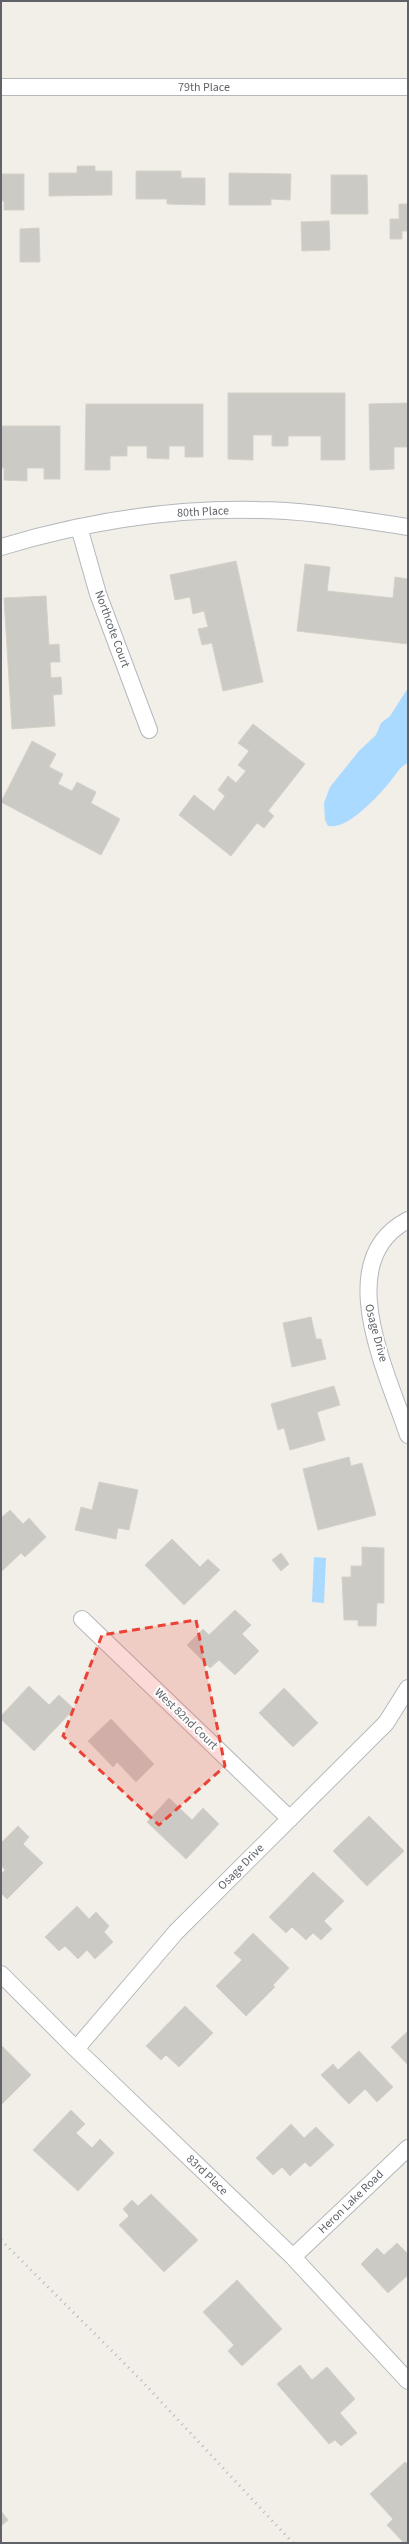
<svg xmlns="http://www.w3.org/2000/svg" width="409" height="2544" viewBox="0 0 409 2544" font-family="'Source Sans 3',sans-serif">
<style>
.water{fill:#aadaff}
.building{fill:#cccac5;stroke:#d6d1c6}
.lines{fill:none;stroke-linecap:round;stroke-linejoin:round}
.minor-casing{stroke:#b5b8bc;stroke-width:18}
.minor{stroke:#fff;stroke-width:16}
.rail{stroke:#b6b7b8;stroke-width:3;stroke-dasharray:1 5;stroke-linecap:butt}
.marked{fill:#ea4335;fill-opacity:0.2;stroke:#ea4335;stroke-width:3;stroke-dasharray:8 5;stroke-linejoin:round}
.labels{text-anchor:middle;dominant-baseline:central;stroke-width:4;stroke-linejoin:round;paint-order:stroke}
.street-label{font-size:12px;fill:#5f6368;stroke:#fff}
</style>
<rect width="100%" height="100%" fill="#f1efe8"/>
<path class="water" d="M 408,688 L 408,763 C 400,766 395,776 389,783 C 377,797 348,830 328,826 L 325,820 L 324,803 L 330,787 L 359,751 L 376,735 L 381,723 L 390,716 Z
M 314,1557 L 326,1558 L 324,1603 L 312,1602 Z"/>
<path class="building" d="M 77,166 L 95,166 L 95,171 L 112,171 L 112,195 L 49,196 L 49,173 L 77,173 Z
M 136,171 L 181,171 L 181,178 L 205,178 L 205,205 L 167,204 L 167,199 L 136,199 Z
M 229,173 L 291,174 L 290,200 L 271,199 L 271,205 L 229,205 Z
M 1,174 L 24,174 L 24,210 L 4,210 L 4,201 L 1,201 Z
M 331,175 L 367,175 L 368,214 L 331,214 Z
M 399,204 L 408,204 L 408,231 L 402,231 L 402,239 L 390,239 L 390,219 L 399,219 Z
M 329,221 L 330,250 L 302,251 L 301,222 Z
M 39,228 L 40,262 L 20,262 L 20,229 Z
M 228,393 L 345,393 L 345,460 L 321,460 L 321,436 L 288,436 L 288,446 L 272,446 L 272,435 L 253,435 L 253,460 L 228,459 Z
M 408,403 L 408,447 L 394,447 L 394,469 L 370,470 L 369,404 Z
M 86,404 L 203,404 L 203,457 L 185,457 L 185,446 L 169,446 L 169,459 L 147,458 L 147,446 L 127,446 L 127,456 L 110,456 L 110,470 L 85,470 Z
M 1,426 L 60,426 L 60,479 L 44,479 L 44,468 L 27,468 L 27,481 L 4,480 L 4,468 L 1,468 Z
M 236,561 L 263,682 L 223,691 L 212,643 L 202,645 L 198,629 L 208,627 L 204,611 L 193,614 L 190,597 L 175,600 L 170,575 Z
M 305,564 L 330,567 L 327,591 L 393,598 L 395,577 L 408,579 L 408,644 L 297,631 Z
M 46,596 L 49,645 L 59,644 L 60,662 L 50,662 L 51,678 L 61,677 L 62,694 L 53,695 L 55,726 L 12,729 L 4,598 Z
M 253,724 L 305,764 L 268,811 L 274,816 L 264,828 L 257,823 L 231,856 L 179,815 L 194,795 L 214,811 L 225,796 L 218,790 L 228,776 L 236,783 L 246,771 L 238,765 L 249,751 L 238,743 Z
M 32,741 L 56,754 L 49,767 L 63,774 L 58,784 L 72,791 L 77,782 L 96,792 L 91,803 L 120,819 L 101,855 L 1,802 Z
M 311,1317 L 316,1339 L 321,1339 L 326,1359 L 292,1367 L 283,1323 Z
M 334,1386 L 340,1405 L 317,1412 L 325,1440 L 290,1450 L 284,1428 L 278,1430 L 271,1404 Z
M 349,1457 L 351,1466 L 362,1463 L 376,1515 L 318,1530 L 303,1469 Z
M 99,1482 L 138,1490 L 129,1530 L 118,1528 L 116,1539 L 75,1530 L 81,1507 L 92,1510 Z
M 10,1510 L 23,1524 L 29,1518 L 46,1537 L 25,1557 L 21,1553 L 2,1571 L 1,1518 Z
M 172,1539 L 200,1567 L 208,1559 L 220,1570 L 184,1605 L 145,1565 Z
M 362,1547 L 384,1548 L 384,1603 L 377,1603 L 376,1626 L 358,1626 L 358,1620 L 344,1620 L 342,1577 L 351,1577 L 351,1566 L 362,1566 Z
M 281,1553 L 289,1564 L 281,1571 L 272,1560 Z
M 235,1610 L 251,1625 L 242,1634 L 259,1651 L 235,1675 L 219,1660 L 210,1668 L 187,1645 L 203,1629 L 209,1635 Z
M 29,1686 L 49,1705 L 59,1695 L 74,1709 L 34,1751 L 1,1719 L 1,1716 Z
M 284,1688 L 318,1723 L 293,1747 L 259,1713 Z
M 111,1719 L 154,1764 L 136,1782 L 117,1762 L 113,1767 L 88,1741 Z
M 169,1798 L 192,1820 L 203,1808 L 219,1824 L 186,1859 L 147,1822 Z
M 369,1816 L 404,1851 L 367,1886 L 333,1851 Z
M 18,1826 L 29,1837 L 23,1844 L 43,1863 L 7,1899 L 1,1893 L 1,1874 L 5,1870 L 1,1865 L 1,1843 Z
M 313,1872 L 344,1901 L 324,1921 L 332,1929 L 321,1940 L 313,1933 L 306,1940 L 292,1927 L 286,1933 L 269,1917 Z
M 77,1906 L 89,1919 L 96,1912 L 109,1926 L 104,1932 L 113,1942 L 95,1959 L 87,1950 L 78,1959 L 65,1946 L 59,1951 L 45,1937 Z
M 253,1933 L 289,1968 L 273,1985 L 275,1987 L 246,2016 L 216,1986 L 242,1960 L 234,1953 Z
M 185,2006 L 213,2033 L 179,2067 L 166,2055 L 161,2060 L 146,2046 Z
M 408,2031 L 408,2065 L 391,2047 Z
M 1,2045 L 31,2075 L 1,2105 Z
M 359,2051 L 393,2087 L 377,2102 L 365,2089 L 349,2104 L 321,2075 L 333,2064 L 338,2070 Z
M 71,2110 L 85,2124 L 76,2133 L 92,2148 L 100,2139 L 114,2153 L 78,2191 L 33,2150 Z
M 291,2124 L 304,2138 L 316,2127 L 334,2145 L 310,2167 L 305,2162 L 290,2176 L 282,2167 L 273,2175 L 256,2158 Z
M 151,2194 L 198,2240 L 164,2272 L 119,2225 L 129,2216 L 123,2209 L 132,2200 L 138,2206 Z
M 397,2243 L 408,2254 L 408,2275 L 388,2293 L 361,2264 L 377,2248 L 384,2255 Z
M 237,2280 L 282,2329 L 242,2366 L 228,2351 L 234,2345 L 203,2312 Z
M 300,2365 L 312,2380 L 327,2367 L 355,2399 L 340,2413 L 357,2433 L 341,2446 L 335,2440 L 329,2444 L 277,2384 Z
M 405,2462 L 408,2465 L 408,2543 L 404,2543 L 387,2525 L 393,2519 L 370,2494 Z
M 1,2511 L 8,2520 L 1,2526 Z"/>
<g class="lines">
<defs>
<path id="minor" d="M 1,87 L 408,87
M 79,527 L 98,594 L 149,730
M 1,547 C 84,522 171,508 258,510 C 308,510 359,520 408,527
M 408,1220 C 330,1260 388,1374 408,1435
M 82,1619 L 290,1819
M 1,1974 L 76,2049 L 293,2257 L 408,2381
M 76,2049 L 176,1932 L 386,1723 L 408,1688
M 293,2257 L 408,2148"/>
</defs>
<use href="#minor" class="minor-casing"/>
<use href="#minor" class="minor"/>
<path class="rail" d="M 1,2240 L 140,2379 L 293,2543"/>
</g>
<path class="marked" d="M 196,1620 L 225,1766 L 159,1825 L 63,1736 L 102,1635 Z"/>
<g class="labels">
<g class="street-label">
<text x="204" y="87">79th Place</text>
<text transform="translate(203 512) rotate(-3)">80th Place</text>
<text transform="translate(112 629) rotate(70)">Northcote Court</text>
<text transform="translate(376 1333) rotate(75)">Osage Drive</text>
<text transform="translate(186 1719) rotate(44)">West 82nd Court</text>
<text transform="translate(241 1867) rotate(-45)">Osage Drive</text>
<text transform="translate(207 2175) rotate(44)">83rd Place</text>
<text transform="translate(351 2202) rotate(-44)">Heron Lake Road</text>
</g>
</g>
<rect width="409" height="2544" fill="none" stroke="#5f6368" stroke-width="4"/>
</svg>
